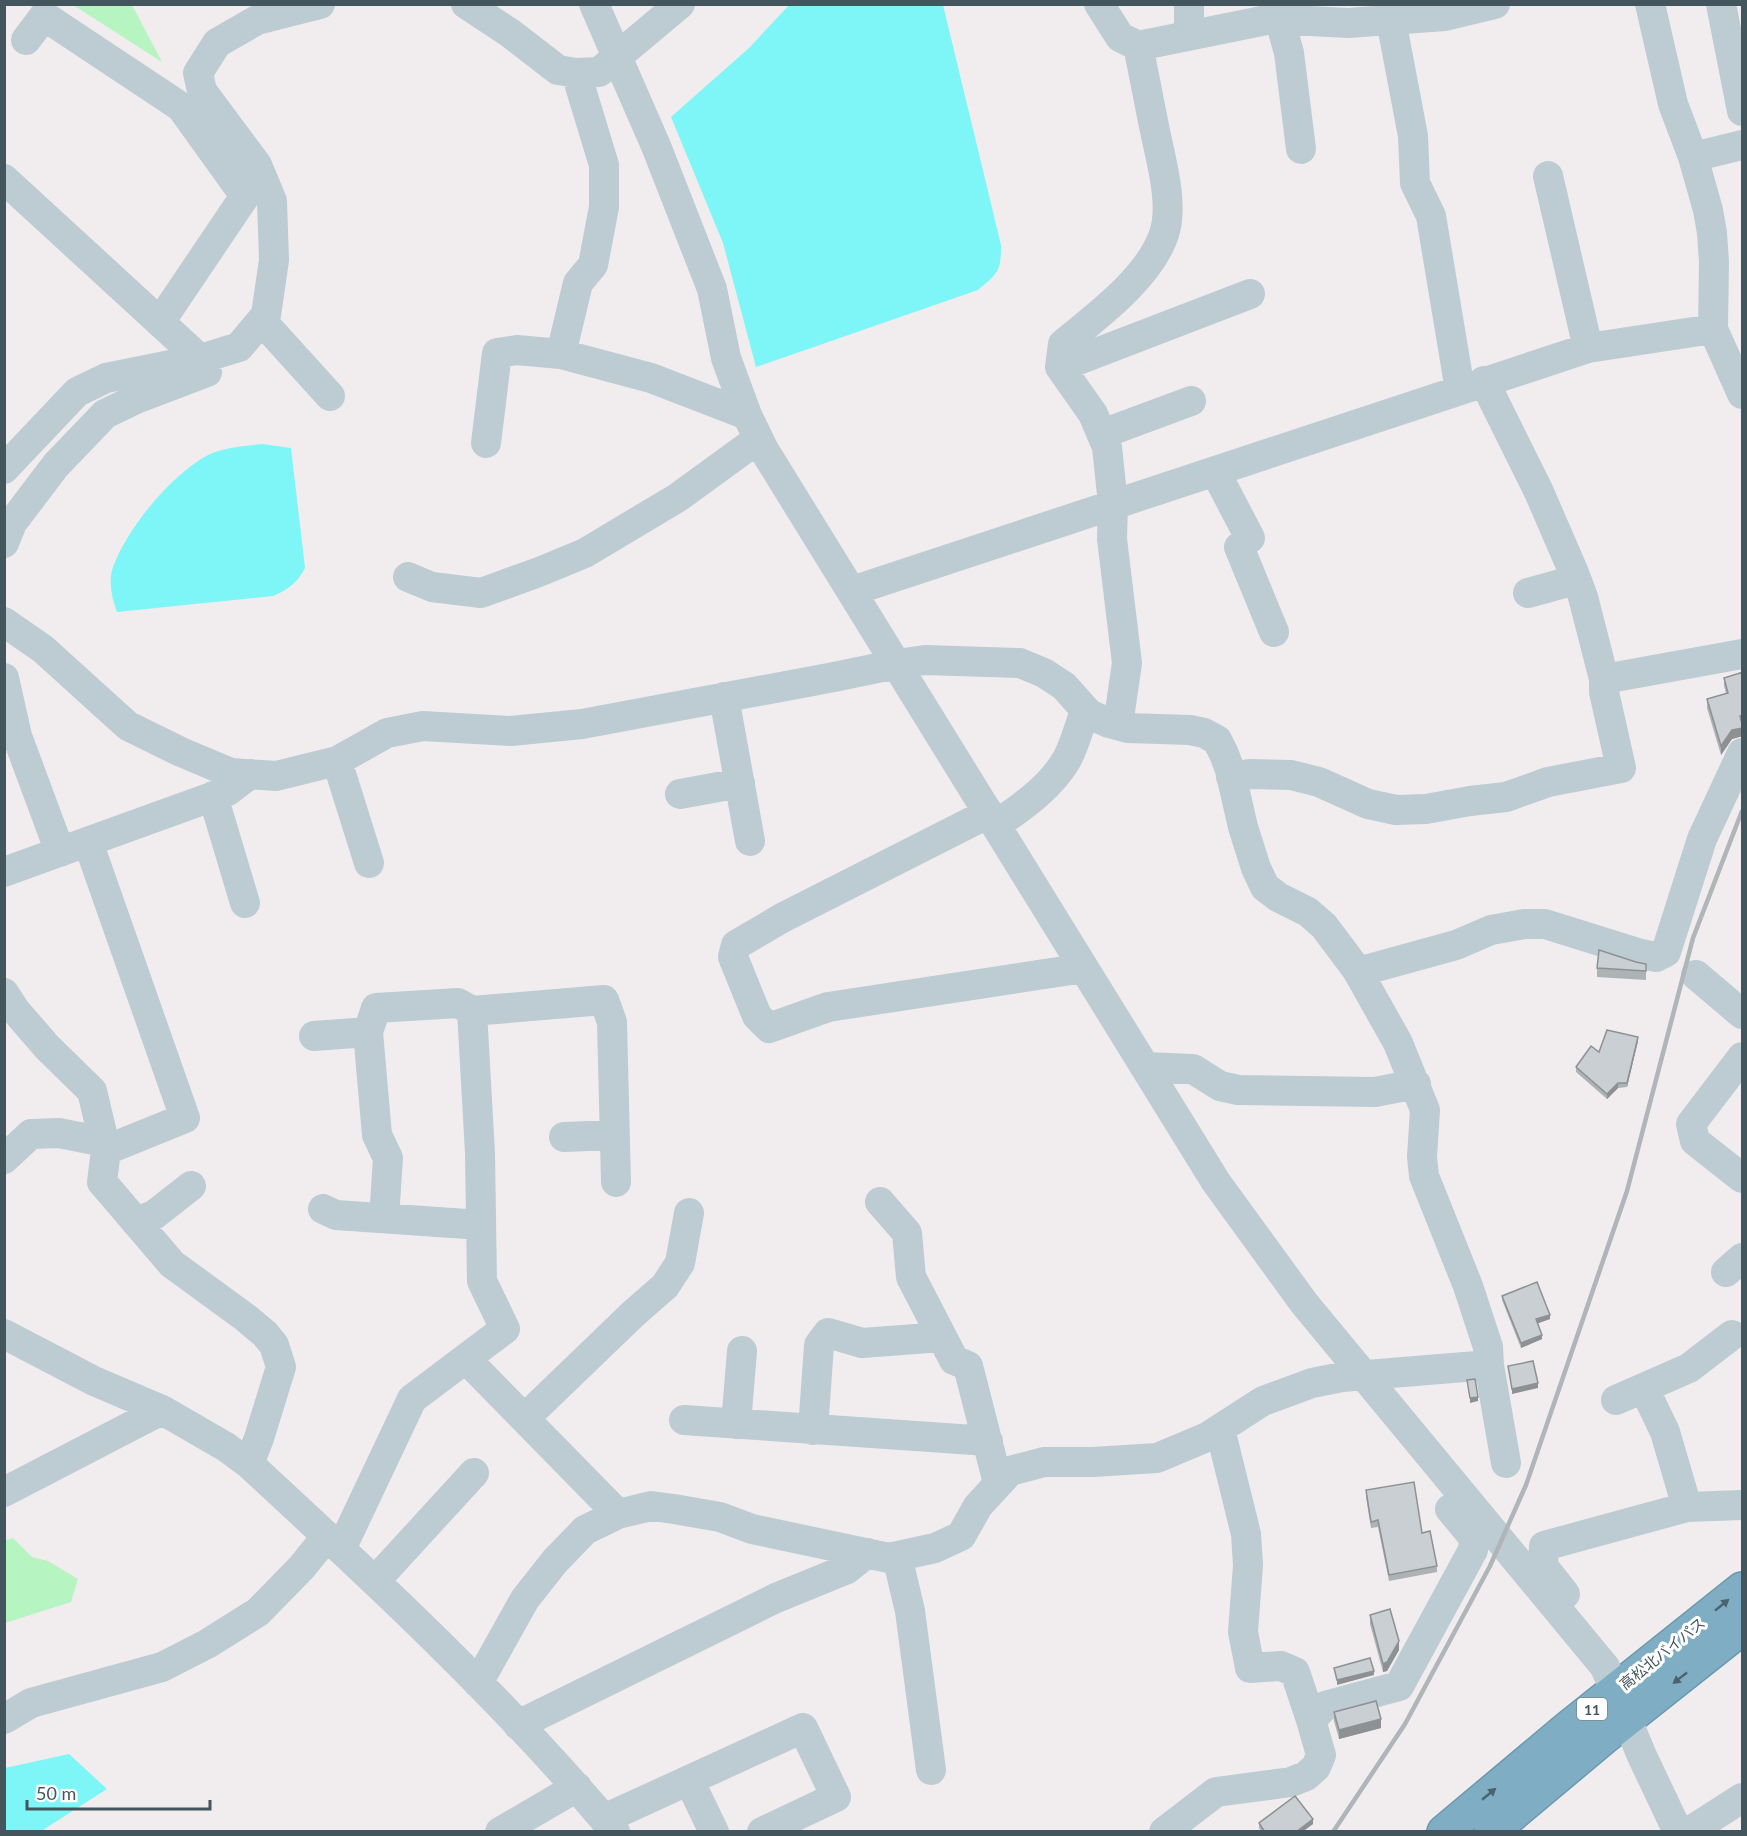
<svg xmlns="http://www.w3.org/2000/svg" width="1747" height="1836" viewBox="0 0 1747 1836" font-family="Lato,'Noto Sans JP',sans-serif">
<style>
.green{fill:#b6f4c2}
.water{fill:#7ef5f6}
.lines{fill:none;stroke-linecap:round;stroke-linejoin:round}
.highway-casing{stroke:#6a98af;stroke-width:36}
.minor{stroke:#bcccd2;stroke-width:30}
.highway{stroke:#7fadc3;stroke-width:33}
.rail{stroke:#afb5b9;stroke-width:4.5}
.wall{fill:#adb2b5}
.shaded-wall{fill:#8d9194}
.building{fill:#c9cfd3;stroke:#8d9194;stroke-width:1.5}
.oneway{fill:#4d636c}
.labels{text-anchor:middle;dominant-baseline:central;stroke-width:6;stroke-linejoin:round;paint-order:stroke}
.shield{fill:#fff;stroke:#7c898e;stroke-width:1.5}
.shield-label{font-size:14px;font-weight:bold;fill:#44565d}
.street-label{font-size:15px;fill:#44565d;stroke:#fff}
</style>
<rect width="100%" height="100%" fill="#f1edee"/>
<path class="green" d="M 73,5 L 132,5 L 162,62 Z
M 13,1538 L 32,1557 L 48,1561 L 78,1579 L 71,1602 L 5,1623 L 5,1540 Z"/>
<path class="water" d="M 790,4 L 943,5 L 1001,245 C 1001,272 998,273 978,290 L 756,367 L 723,243 L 671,117 L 749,48 Z
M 262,444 L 291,448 L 305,568 C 297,583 289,589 273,596 L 117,612 C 112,598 108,581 113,567 C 128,527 171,475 208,455 C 224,447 245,446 262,444 Z
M 69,1754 L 107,1789 L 46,1828 L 43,1831 L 5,1831 L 5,1768 Z"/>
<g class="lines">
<defs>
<path id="highway" d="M 1444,1832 L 1568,1728 L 1742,1589
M 1491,1832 L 1602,1739 L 1742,1628"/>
</defs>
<use href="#highway" class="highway-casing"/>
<path class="minor" d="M 466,4 L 510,33 L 558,70 L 576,73 L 599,72 L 680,4
M 594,4 L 656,146 L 712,289 L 726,358 L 747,415 L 764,450 L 1216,1182 L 1304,1303 L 1605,1667 L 1642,1756 L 1678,1832
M 1099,4 L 1120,37 L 1138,46
M 1650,4 L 1673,104 L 1693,157 L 1708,210 L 1712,233 L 1714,262 L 1713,329 L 1742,394
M 1721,4 L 1742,111
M 1280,20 L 1289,53 L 1301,149
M 1391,20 L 1413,136 L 1415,183 L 1431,216 L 1460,390
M 1189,36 L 1189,4
M 26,40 L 44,16 L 181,107 L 245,196 L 160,322
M 1693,157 L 1742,145
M 1548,176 L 1588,348
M 4,179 L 200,359
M 262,321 L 330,396
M 561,354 L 578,283 L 593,265 L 604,207 L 604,165 L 576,73
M 1060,367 L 1250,294
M 1484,381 L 1539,492 L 1574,573 L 1568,582 L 1528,593
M 1102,434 L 1191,401
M 486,443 L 497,353 L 517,350 L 561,354 L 651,378 L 747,415
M 4,469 L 77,392 L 106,378 L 200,359 L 239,347 L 266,315 L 274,260 L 272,201 L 257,165 L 202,91 L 198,73 L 217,43 L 257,20 L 320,4
M 1215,471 L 1250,538 L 1239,547 L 1274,632
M 4,543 L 12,523 L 56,465 L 105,414 L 136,399 L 207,372
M 1574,573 L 1583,597 L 1604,679
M 408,577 L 432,587 L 481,593 L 539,572 L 585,553 L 677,498 L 758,439
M 852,591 L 1588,348 L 1713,329
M 4,622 L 43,649 L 128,726 L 181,752 L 231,773 L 276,776 L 337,761 L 387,733 L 423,726 L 511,731 L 582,724 L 834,677 L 897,664 L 925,660 L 1020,663 L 1044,673 L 1064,686 L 1089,714 L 1109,723 L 1128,728 L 1190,730 L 1204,733 L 1217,740 L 1224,754 L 1230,770 L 1243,827 L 1256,868 L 1265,887 L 1278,897 L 1308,912 L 1324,926 L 1357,970 L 1398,1043 L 1425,1110 L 1422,1157 L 1424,1176 L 1468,1286 L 1488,1347 L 1489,1365
M 4,678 L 17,736 L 60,852
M 724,697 L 750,841
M 1118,725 L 1127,663 L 1112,539 L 1113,504 L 1107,447 L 1093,414 L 1060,367 L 1063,344 C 1097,316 1150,277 1164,234 C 1174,205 1161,160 1155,131 C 1149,102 1144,74 1138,46 L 1272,19 L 1348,23 L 1445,16 L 1495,4
M 337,761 L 369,863
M 1231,777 L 1249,774 L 1291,775 L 1319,782 L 1368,804 L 1396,810 L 1426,809 L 1470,801 L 1506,797 L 1548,782 L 1621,768 L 1604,692 L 1604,679 L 1742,654
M 680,794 L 740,783
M 213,796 L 245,903
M 989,813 L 782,918 L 736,945 L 733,957 L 757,1016 L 769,1028 L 828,1007 L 1084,968
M 996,825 C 1022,807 1051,787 1067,759 C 1075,744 1079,727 1085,711
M 88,842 L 185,1118 L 106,1150
M 4,872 L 228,791 L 250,774
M 1358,972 L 1456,945 L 1491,930 L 1524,924 L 1545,924 L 1641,954 L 1656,957 L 1666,952 L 1702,839 L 1742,753
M 1696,975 L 1742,1014
M 4,993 L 15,1010 L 47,1047 L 92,1091 L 106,1150 L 102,1182 L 172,1264 L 246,1318 L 265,1334 L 274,1345 L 281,1367 L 259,1438 L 249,1464
M 314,1036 L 368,1032
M 1742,1057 L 1691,1124 L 1695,1141 L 1742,1178
M 1145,1067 L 1193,1069 L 1220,1086 L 1238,1090 L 1375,1092 L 1416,1084
M 564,1137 L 614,1135
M 4,1159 L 31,1134 L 59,1133 L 104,1142
M 880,1202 L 907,1233 L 911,1277 L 954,1360 L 968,1366 L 998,1483
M 323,1209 L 336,1215 L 481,1225
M 384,1218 L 388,1158 L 377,1135 L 368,1032 L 376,1008 L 458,1003 L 472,1011
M 136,1222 L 154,1215 L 191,1186
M 1726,1272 L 1742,1258
M 4,1334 L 94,1381 L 162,1410 L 226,1447 L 249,1464 C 376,1581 503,1699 615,1832
M 466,1359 L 618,1514
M 1644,1388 L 1665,1432 L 1687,1507
M 1616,1400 L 1689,1368 L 1732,1335
M 525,1418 L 633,1314 L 665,1286 L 680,1263 L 689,1213
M 684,1420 L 988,1441
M 736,1424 L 742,1351
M 1220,1429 L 1246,1534 L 1248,1565 L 1243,1632 L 1250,1668 L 1281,1666 L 1295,1672 L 1311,1720
M 813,1430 L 819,1345 L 828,1333 L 862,1343 L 942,1337
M 4,1492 L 162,1410
M 341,1549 L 412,1399 L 505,1329 L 482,1281 L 480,1153 L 472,1011 L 604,1000 L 612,1022 L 616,1182
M 897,1556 L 910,1611 L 931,1770
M 375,1581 L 474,1473
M 1565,1594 L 1543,1566 L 1544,1546 L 1687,1507 L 1742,1505
M 478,1683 L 525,1599 L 555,1561 L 585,1530 L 618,1514 L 651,1506 L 674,1509 L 720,1517 L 752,1529 L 889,1558 L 935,1548 L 961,1536 L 978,1506 L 1010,1471 L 1044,1462 L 1093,1462 L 1157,1458 L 1207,1437 L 1263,1401 L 1312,1383 L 1342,1377 L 1489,1365 L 1506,1463
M 4,1719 L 31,1703 L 162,1667 L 207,1644 L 258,1612 L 302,1567 L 327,1536
M 518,1725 L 776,1598 L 847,1569 L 867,1553
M 689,1780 L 714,1832
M 604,1819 L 803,1728 L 836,1797 L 762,1832
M 500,1832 L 577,1787
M 1164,1832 L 1216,1792 L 1291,1782 L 1306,1776 L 1316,1767 L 1321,1755 L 1311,1720 L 1325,1706 L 1399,1686 L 1473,1550 L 1474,1538 L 1450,1509
M 1689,1832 L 1742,1798"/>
<use href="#highway" class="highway"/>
<path class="rail" d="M 1333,1832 L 1405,1724 L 1490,1566 L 1526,1485 L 1627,1191 L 1693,938 L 1742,811"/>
</g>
<path class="wall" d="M 1724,678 L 1743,724 L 1743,736 L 1732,739 L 1721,755 L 1707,708 L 1707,699 L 1726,693 L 1724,686 Z
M 1636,962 L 1646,964 L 1646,980 L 1597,977 L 1597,968 Z
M 1638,1041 L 1627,1087 L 1618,1088 L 1607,1099 L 1576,1072 L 1576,1067 L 1599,1052 Z
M 1502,1296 L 1550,1319 L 1538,1323 L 1542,1339 L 1521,1348 L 1502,1300 Z
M 1366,1490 L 1422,1533 L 1437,1566 L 1437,1572 L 1389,1581 L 1378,1527 L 1371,1528 L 1366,1497 Z
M 1370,1615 L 1399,1650 L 1387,1671 L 1383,1672 L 1370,1624 Z
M 1334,1712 L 1381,1728 L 1339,1739 L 1334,1721 Z
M 1259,1823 L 1313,1824 L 1302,1832 L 1262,1832 L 1259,1828 Z"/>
<path class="shaded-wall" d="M 1743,728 L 1743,736 L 1732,739 L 1721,755 L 1721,746 L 1732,730 Z
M 1638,1037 L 1638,1041 L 1627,1087 L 1627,1083 Z
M 1618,1083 L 1618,1088 L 1607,1099 L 1607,1094 Z
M 1550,1315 L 1550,1319 L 1536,1324 L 1536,1319 Z
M 1542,1335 L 1542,1339 L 1521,1348 L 1521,1343 Z
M 1538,1383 L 1538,1388 L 1512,1394 L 1512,1389 Z
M 1478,1397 L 1478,1401 L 1470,1403 L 1470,1398 Z
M 1399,1641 L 1399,1650 L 1387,1671 L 1383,1672 L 1383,1664 Z
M 1374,1671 L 1374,1675 L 1337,1685 L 1337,1680 Z
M 1381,1719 L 1381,1728 L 1339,1739 L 1339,1730 Z
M 1313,1819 L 1313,1824 L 1302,1832 L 1296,1832 Z"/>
<path class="building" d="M 1743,672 L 1743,715 L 1740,716 L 1743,728 L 1732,730 L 1721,746 L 1707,699 L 1728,693 L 1724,678 Z
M 1599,950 L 1636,962 L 1646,964 L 1646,971 L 1597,968 Z
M 1607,1030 L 1638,1037 L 1627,1083 L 1618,1083 L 1607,1094 L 1576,1067 L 1591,1046 L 1599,1052 Z
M 1537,1282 L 1550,1315 L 1536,1319 L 1542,1335 L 1521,1343 L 1502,1296 Z
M 1533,1361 L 1538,1383 L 1512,1389 L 1508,1366 Z
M 1475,1379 L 1478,1397 L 1470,1398 L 1467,1380 Z
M 1414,1482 L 1422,1533 L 1430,1531 L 1437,1566 L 1389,1575 L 1378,1520 L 1371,1522 L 1366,1490 Z
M 1390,1609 L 1399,1641 L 1387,1662 L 1383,1664 L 1370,1615 Z
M 1370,1658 L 1374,1671 L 1337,1680 L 1334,1668 Z
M 1376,1701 L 1381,1719 L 1339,1730 L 1334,1712 Z
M 1295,1796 L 1313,1819 L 1296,1832 L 1265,1832 L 1259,1823 Z"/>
<defs><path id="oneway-solid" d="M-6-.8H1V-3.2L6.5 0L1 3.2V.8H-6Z" transform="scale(1.5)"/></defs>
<g class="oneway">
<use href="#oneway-solid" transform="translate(1722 1605) rotate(-39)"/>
<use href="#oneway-solid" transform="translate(1680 1678) rotate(142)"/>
<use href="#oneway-solid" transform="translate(1489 1794) rotate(-40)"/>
</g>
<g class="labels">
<rect class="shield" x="1577" y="1698" width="30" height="22" rx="4.5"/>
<g class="shield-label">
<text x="1592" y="1709">11</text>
</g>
<g class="street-label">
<text transform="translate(1662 1653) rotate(-39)">高松北バイパス</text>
</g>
</g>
<rect width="1747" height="1836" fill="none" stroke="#44565d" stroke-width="12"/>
<path d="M27 1800v9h183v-9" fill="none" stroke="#44565d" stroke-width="3"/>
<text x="36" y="1800" font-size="18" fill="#44565d" stroke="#ffffff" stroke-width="4.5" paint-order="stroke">50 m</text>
</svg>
